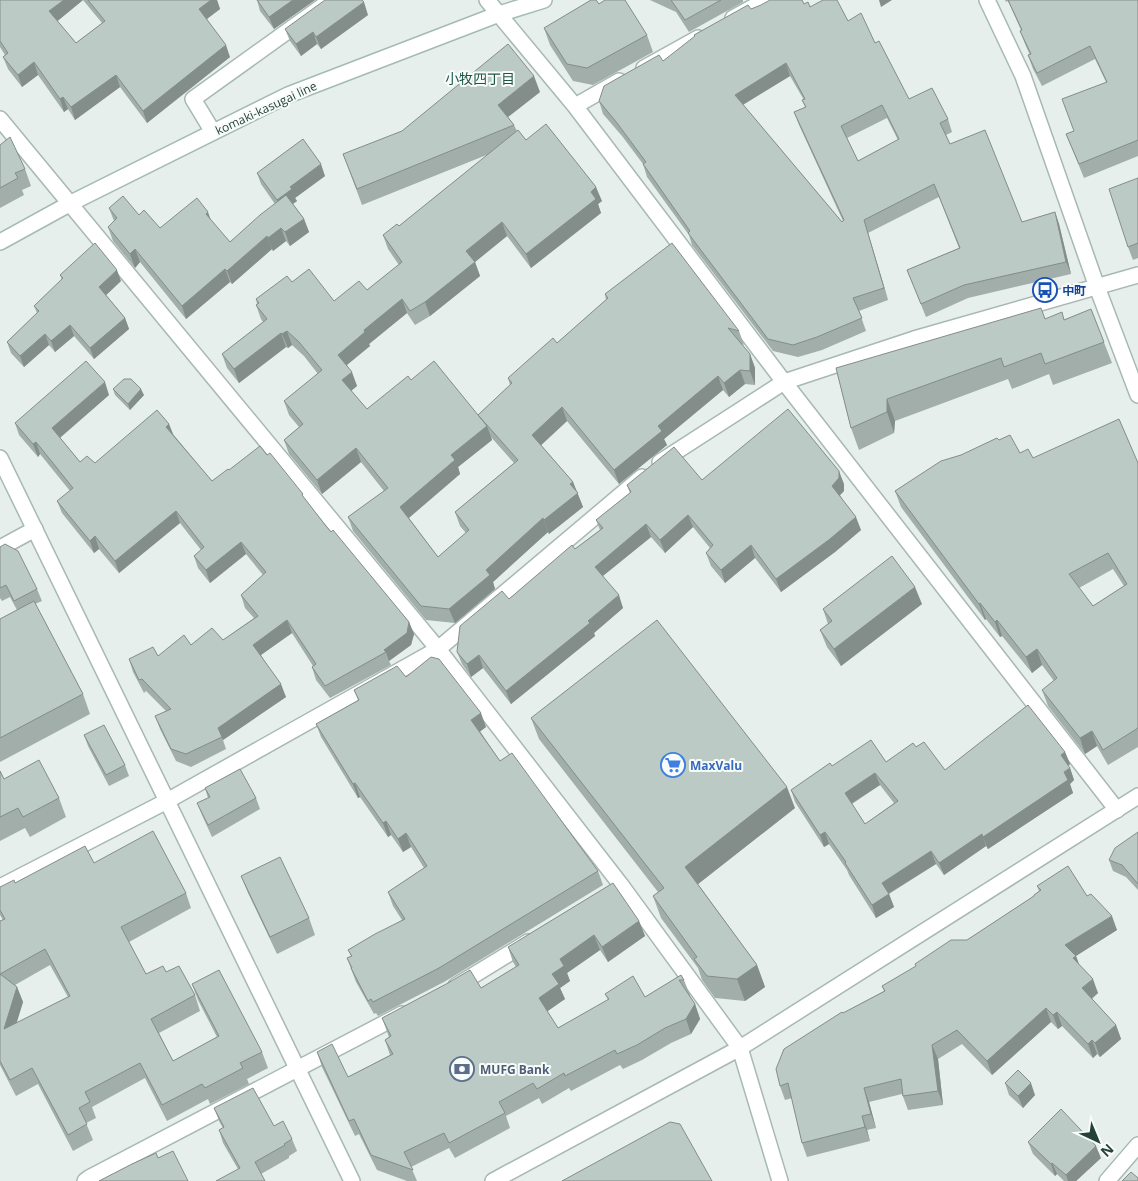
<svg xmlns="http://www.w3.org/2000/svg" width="1138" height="1181" viewBox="0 0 1138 1181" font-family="'Open Sans','Noto Sans JP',sans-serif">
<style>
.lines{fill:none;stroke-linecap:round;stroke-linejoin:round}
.minor-casing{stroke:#a8b8b2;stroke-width:18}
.tertiary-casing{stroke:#a8b8b2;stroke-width:18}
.secondary-casing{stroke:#a4bbb3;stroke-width:18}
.minor{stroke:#fff;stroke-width:15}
.tertiary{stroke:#fff;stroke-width:15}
.secondary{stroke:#fff;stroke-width:15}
.wall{fill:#a1aea9;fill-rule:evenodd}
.shaded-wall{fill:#838d89}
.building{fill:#bbcac4;stroke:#838d89;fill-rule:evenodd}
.labels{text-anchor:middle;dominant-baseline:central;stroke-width:4;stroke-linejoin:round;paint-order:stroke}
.street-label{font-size:12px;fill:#24423a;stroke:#f7fbf9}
.transit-label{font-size:12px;font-weight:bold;fill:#164399;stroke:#f7fbf9;text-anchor:start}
.shop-label{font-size:12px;font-weight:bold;fill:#366cbe;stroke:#f7fbf9;text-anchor:start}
.service-label{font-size:12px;font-weight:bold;fill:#4e5e75;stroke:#f7fbf9;text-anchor:start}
.neighbourhood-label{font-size:14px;fill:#1f5548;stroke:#f7fbf9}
</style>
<rect width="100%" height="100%" fill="#e6efeb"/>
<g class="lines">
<defs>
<path id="minor" d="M 487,0 L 575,106 L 784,382 L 1117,810
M 987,0 L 1023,76 L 1097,287 L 1138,395
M 733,18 L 766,0
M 644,68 L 698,38
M 575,106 L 619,81
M 0,119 L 438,649 L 621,885 L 740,1048
M 213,132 L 193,99 L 331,0
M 0,548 L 35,529
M 456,986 L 528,942
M 85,1181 L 89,1178 L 402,1014
M 1107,1181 L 1138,1145"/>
<path id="tertiary" d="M 0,458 L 352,1181
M 660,462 L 784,382 L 914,339 L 1138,275
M 0,887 L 167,801 L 438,649 L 642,477
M 740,1048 L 780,1181
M 493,1181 L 740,1048 L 1138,796"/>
<path id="secondary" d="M 0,242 L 71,203 L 288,95 L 499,14 L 544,0"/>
</defs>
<use href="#minor" class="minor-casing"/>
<use href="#tertiary" class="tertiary-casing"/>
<use href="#secondary" class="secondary-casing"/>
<use href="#minor" class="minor"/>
<use href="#tertiary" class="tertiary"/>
<use href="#secondary" class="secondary"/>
</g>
<path class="wall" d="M 0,0 L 217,0 L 220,9 L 207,19 L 230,57 L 147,123 L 120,87 L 75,120 L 68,109 L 64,112 L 38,75 L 22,87 L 8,69 L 3,57 L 5,55 L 0,47 ZM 83,0 L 102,23 L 76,43 L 57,21 Z
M 257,0 L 315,0 L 274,29 L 260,11 Z
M 650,0 L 743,0 L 743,2 L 689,32 L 676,12 Z
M 1005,0 L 1138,0 L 1138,156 L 1084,178 L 1066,134 L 1074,131 L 1106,82 L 1095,59 L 1042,86 L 1033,69 L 1028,55 L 1030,55 L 1025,44 L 1020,31 L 1021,30 L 1008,1 L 1006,2 Z
M 599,4 L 647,35 L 653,52 L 593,85 L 573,81 L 550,45 L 544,28 Z
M 804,4 L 848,21 L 875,43 L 909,99 L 948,119 L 952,132 L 946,135 L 950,144 L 1022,222 L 1055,212 L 1059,224 L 1071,274 L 968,298 L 926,317 L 907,270 L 959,248 L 939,197 L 868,233 L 888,300 L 859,311 L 866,331 L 822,350 L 798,357 L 773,351 L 692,245 L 689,235 L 647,177 L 643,164 L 622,136 L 603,114 L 599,101 L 663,61 L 751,9 ZM 790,76 L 804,100 L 802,100 L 805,107 L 794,112 L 799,125 L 843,221 L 842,222 L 743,105 ZM 887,118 L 898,140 L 858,161 L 847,138 Z
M 368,15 L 321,49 L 317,44 L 301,56 L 290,41 L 285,29 Z
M 540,92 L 508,117 L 514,125 L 517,131 L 526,140 L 602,201 L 598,204 L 601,213 L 531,268 L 507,236 L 475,262 L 480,276 L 430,316 L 415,325 L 407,313 L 369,344 L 370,346 L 347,365 L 357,386 L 351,391 L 367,409 L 411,380 L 479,417 L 478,415 L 510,385 L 508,378 L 557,343 L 606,300 L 605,294 L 739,331 L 744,345 L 741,344 L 750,354 L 755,368 L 755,385 L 745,384 L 729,397 L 723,390 L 664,439 L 667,445 L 619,484 L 567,421 L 541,445 L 573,482 L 583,507 L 549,534 L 548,532 L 493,582 L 495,589 L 455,623 L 426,620 L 353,531 L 348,517 L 384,491 L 361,462 L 322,494 L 289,454 L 284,440 L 299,427 L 289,415 L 284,401 L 318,374 L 304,356 L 292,345 L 288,348 L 286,347 L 239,383 L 227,368 L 222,354 L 263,322 L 261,319 L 256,305 L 257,304 L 256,299 L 292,282 L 334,301 L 367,290 L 399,265 L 388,249 L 383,235 L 399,226 L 489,154 L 362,205 L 343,154 ZM 491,437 L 514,463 L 455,512 L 460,526 L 466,533 L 438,557 L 409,518 L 460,474 L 458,467 L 492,440 Z
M 0,145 L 25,169 L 31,186 L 22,190 L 24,195 L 0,208 Z
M 257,173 L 325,176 L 295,198 L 297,201 L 293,204 L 304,219 L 309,232 L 290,246 L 286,241 L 273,251 L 272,249 L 232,284 L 230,282 L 186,319 L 140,262 L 135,268 L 113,241 L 108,227 L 114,221 L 109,208 L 139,215 L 160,228 L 211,221 L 230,242 L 275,204 L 261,184 Z
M 1138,178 L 1138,258 L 1133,260 L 1128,247 Z
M 60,275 L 121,281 L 106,295 L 125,318 L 129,329 L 94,359 L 74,336 L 55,352 L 49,345 L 24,367 L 11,353 L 7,342 L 37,313 L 34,306 L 62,280 Z
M 1091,309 L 1112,363 L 1053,385 L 1049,374 L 1012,389 L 1008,379 L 895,421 L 894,433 L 859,450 L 851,428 L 836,368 L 1045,319 L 1064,320 Z
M 113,389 L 144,395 L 130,410 L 115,395 Z
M 109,395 L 60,438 L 80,462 L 95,463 L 169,424 L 173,434 L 212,481 L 229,470 L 306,501 L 326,526 L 409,622 L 414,634 L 411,645 L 389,661 L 391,665 L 330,698 L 316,680 L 312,667 L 313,666 L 292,633 L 261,655 L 286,697 L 223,740 L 226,749 L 191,767 L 176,761 L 160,729 L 155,716 L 166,711 L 146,691 L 144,693 L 133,672 L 129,659 L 158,656 L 191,645 L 223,640 L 254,618 L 245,608 L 241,595 L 263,575 L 246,554 L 210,583 L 198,568 L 194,556 L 201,550 L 180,523 L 119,573 L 99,549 L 94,553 L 62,513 L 57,501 L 70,491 L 40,454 L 38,457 L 19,435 L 15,423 Z
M 999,440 L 1020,453 L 1033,458 L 1138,463 L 1138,747 L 1108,765 L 1097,746 L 1085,754 L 1048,706 L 1042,690 L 1054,681 L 1042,665 L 1032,673 L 1002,636 L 1000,637 L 986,619 L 985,620 L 901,507 L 895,491 L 961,455 ZM 1113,569 L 1124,586 L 1093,606 L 1079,588 Z
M 702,480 L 844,484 L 844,491 L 840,495 L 861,530 L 835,552 L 781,592 L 755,558 L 725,583 L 711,566 L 706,553 L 710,548 L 693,527 L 665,553 L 651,537 L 603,576 L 623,608 L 594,633 L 595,636 L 511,704 L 483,668 L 471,677 L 462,664 L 457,652 L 509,599 L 600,530 L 596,520 L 630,493 L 627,485 Z
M 0,547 L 37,589 L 42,601 L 35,604 L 83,694 L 90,714 L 0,762 L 0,619 L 17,610 L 10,597 L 2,601 L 0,598 Z
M 922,604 L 841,666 L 827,647 L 820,630 L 828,624 L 823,609 Z
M 406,677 L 486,727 L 480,731 L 500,761 L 598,871 L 603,885 L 444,982 L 378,1016 L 376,1013 L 374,1014 L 356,982 L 347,958 L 351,956 L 348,950 L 402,920 L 393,906 L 388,892 L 424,868 L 411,847 L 403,852 L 391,835 L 388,837 L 360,797 L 358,798 L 321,737 L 316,724 L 358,700 L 354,690 Z
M 531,718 L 795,808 L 698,884 L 757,965 L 765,987 L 745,1001 L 715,998 L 702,980 L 698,968 L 661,918 L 653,896 L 658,892 L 539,739 Z
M 84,735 L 125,765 L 129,776 L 109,786 L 88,746 Z
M 916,747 L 945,770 L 1065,752 L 1070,764 L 1068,766 L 1070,768 L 1074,780 L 1070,784 L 1073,793 L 988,849 L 986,846 L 944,875 L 936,864 L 889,894 L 894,907 L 876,918 L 849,875 L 847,870 L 829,844 L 824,847 L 795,802 L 791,790 L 832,766 L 886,762 ZM 880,785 L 894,803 L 865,824 L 852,804 Z
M 0,771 L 4,779 L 59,798 L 66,817 L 30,837 L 25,828 L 0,841 Z
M 205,788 L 256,798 L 260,809 L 212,837 L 202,815 L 197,803 L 208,798 Z
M 1138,832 L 1138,890 L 1126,877 L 1113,871 L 1109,860 Z
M 94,863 L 186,893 L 191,908 L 129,942 L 146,974 L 166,972 L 195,995 L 200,1011 L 159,1033 L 173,1061 L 217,1037 L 198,1000 L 192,984 L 262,1052 L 268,1068 L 247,1079 L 249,1084 L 210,1104 L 208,1099 L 167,1121 L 145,1078 L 92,1107 L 96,1118 L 86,1123 L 93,1140 L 73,1151 L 38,1084 L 16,1096 L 0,1065 L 0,921 L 3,920 L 0,915 L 0,887 L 15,883 ZM 50,965 L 68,997 L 16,1023 L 23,1002 L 17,987 L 15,985 Z
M 241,876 L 309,918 L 315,935 L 277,954 L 248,893 Z
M 1037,886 L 1087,896 L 1117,930 L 1076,956 L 1079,964 L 1098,993 L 1092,999 L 1116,1025 L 1121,1039 L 1100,1057 L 1097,1054 L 1093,1058 L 1062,1026 L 1058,1029 L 1051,1022 L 992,1075 L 962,1044 L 938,1059 L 943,1105 L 908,1110 L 902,1094 L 869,1102 L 876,1128 L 867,1130 L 870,1141 L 807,1157 L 802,1143 L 792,1098 L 785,1100 L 780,1086 L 843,1013 L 884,991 L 882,986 L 967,940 L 1034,896 L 1039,891 Z
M 639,921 L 645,936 L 608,962 L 600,950 L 567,973 L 570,981 L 560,988 L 565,999 L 547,1011 L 558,1028 L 608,1000 L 605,994 L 645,997 L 681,975 L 684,980 L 690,995 L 689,995 L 695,1004 L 700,1019 L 691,1034 L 671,1043 L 642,1060 L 623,1069 L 620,1065 L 571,1091 L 569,1088 L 542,1104 L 539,1098 L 506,1116 L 510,1128 L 455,1158 L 449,1148 L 411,1167 L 417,1181 L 407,1181 L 377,1170 L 359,1134 L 355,1136 L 322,1067 L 317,1052 L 348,1077 L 390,1055 L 385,1040 L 389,1037 L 382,1018 L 481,988 L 516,967 L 513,962 L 508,947 Z
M 1005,1083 L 1035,1095 L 1023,1108 L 1009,1095 Z
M 214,1108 L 274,1126 L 292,1139 L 297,1151 L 289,1156 L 289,1158 L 261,1174 L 238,1169 L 223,1143 L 219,1130 L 223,1128 L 219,1121 Z
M 1028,1142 L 1101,1158 L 1076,1181 L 1064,1181 L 1057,1174 L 1055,1176 L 1033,1154 Z"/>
<path class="shaded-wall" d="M 64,0 L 83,0 L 54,24 L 49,11 Z
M 211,0 L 217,0 L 220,9 L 204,21 L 199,9 Z
M 293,0 L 315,0 L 274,29 L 269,17 Z
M 879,0 L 892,0 L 881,7 Z
M 364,2 L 368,15 L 321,49 L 316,37 Z
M 313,32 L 317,44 L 301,56 L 296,44 Z
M 226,45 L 230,57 L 147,123 L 143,111 Z
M 34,62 L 38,75 L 22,87 L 18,75 Z
M 786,63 L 790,76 L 739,107 L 735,95 Z
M 116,75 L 120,87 L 75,120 L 71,107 Z
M 534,76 L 540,92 L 504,120 L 498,105 Z
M 63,97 L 68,109 L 64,112 L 60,99 Z
M 321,164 L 325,176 L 295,198 L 297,201 L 281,212 L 277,200 L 290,187 Z
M 596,187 L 602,201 L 598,204 L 601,213 L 531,268 L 526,254 Z
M 208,212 L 213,226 L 206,214 Z
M 1055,212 L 1059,224 L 1071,274 L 1066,262 Z
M 304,219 L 309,232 L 290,246 L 285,232 Z
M 864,220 L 868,233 L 888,300 L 884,288 Z
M 502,222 L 507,236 L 475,262 L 480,276 L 430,316 L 425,302 L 466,251 Z
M 281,228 L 286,241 L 273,251 L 268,238 Z
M 267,236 L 272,249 L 232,284 L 227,271 Z
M 135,249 L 140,262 L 135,268 L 130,254 Z
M 225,269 L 230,282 L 186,319 L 182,306 Z
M 117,270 L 121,281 L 103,298 L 99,287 Z
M 402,299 L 407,313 L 369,344 L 370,346 L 343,368 L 338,355 L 364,330 Z
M 125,318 L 129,329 L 94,359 L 90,348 Z
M 70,325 L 74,336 L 55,352 L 51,341 Z
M 287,331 L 292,345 L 288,348 L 282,334 Z
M 281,333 L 286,347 L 239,383 L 234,369 Z
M 45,334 L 49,345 L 24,367 L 20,356 Z
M 750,354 L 755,368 L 755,385 L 750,371 Z
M 740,370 L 745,384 L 729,397 L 724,383 Z
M 352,372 L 357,386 L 347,394 L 342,380 Z
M 718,376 L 723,390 L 664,439 L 667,445 L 619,484 L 614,470 L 658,426 Z
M 105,382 L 109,395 L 56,441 L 52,428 Z
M 141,389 L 144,395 L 130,410 L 128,404 Z
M 887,399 L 895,421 L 894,433 L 887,412 Z
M 562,407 L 567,421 L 537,449 L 532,435 Z
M 169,424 L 174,437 L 166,427 Z
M 487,426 L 492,440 L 458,467 L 460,474 L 405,521 L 400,507 L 451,455 Z
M 36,442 L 40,454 L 38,457 L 33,444 Z
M 356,448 L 361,462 L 322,494 L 317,480 Z
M 839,471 L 844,484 L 844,491 L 837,498 L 832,486 Z
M 573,482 L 583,507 L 549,534 L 544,520 L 570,484 Z
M 176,511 L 180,523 L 119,573 L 115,561 Z
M 688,515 L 693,527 L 665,553 L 660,540 Z
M 856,517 L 861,530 L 835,552 L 781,592 L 776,579 Z
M 543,518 L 548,532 L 493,582 L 495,589 L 455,623 L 449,609 L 486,570 Z
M 646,524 L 651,537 L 599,579 L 595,567 Z
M 95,536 L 99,549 L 94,553 L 90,541 Z
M 241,542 L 246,554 L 210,583 L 206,570 Z
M 751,545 L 755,558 L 725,583 L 721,570 Z
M 915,587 L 922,604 L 841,666 L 834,649 Z
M 619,595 L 623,608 L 594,633 L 595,636 L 511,704 L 506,691 Z
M 980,603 L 986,619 L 985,620 L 979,604 Z
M 287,620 L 292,633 L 258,657 L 253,645 Z
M 997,620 L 1002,636 L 1000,637 L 995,622 Z
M 409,622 L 414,634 L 411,645 L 389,661 L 386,652 L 384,650 Z
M 1037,649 L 1042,665 L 1032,673 L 1026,657 Z
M 479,655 L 483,668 L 471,677 L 467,664 Z
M 281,684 L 286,697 L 223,740 L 218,728 Z
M 481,713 L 486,727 L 477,734 L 471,720 Z
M 1092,731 L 1097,746 L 1085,754 L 1080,738 Z
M 1065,752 L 1070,764 L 1065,768 L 1061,755 Z
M 1070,768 L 1074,780 L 1070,784 L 1073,793 L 988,849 L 983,837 Z
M 875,773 L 880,785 L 849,805 L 845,793 Z
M 355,783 L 360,797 L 358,798 L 353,784 Z
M 787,787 L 795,808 L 693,888 L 685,867 Z
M 386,821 L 391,835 L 388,837 L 383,823 Z
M 825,832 L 829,844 L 824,847 L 820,835 Z
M 406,833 L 411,847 L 403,852 L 398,839 Z
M 982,834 L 986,846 L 944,875 L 939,863 Z
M 931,851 L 936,864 L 886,895 L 882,883 Z
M 889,894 L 894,907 L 876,918 L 872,905 Z
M 1112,916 L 1117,930 L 1071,959 L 1065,945 Z
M 639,921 L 645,936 L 608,962 L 602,947 Z
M 594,935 L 600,950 L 567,973 L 570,981 L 560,988 L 565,999 L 545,1013 L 539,998 L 560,959 Z
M 1076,956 L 1081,970 L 1073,958 Z
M 757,965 L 765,987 L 745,1001 L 737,979 Z
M 1093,979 L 1098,993 L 1087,1002 L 1082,988 Z
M 17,987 L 23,1002 L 10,1045 L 4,1029 Z
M 695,1004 L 700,1019 L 691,1034 L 686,1019 Z
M 1046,1008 L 1051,1022 L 992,1075 L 987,1061 Z
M 1057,1012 L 1062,1026 L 1058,1029 L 1053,1015 Z
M 1116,1025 L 1121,1039 L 1100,1057 L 1095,1043 Z
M 1092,1040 L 1097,1054 L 1093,1058 L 1088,1044 Z
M 932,1045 L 938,1059 L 943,1105 L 938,1091 Z
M 1031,1083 L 1035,1095 L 1023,1108 L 1018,1096 Z
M 864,1088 L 869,1102 L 876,1128 L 871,1114 Z
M 862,1116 L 867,1130 L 870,1141 L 865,1127 Z
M 1096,1146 L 1101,1158 L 1076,1181 L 1068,1181 L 1066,1175 Z
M 1052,1163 L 1057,1174 L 1055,1176 L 1051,1164 Z"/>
<path class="building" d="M 0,0 L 64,0 L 49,11 L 76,43 L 105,21 L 88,0 L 211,0 L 199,9 L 226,45 L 143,111 L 116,75 L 71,107 L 63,97 L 60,99 L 34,62 L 18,75 L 3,57 L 8,53 L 0,41 Z
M 257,0 L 293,0 L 269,17 Z
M 325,0 L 362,0 L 364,2 L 316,37 L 313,32 L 296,44 L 285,29 Z
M 591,0 L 596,0 L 599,4 L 605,0 L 625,0 L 647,35 L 587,68 L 567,64 L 544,28 Z
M 671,0 L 721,0 L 685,20 Z
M 770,0 L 802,0 L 804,4 L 808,2 L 810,7 L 823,0 L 837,0 L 848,21 L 861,13 L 875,43 L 879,41 L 909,99 L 932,88 L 948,119 L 940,123 L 950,144 L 985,130 L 1022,222 L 1055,212 L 1066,262 L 964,285 L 921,304 L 907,270 L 960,248 L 934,184 L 864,220 L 884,288 L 853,298 L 862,318 L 817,337 L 793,345 L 768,339 L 688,233 L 690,231 L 643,164 L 646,162 L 617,123 L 599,101 L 604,86 L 659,55 L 663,61 L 695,36 L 694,35 L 748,5 L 751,9 L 761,5 ZM 786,63 L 805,99 L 802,100 L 806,107 L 794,112 L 844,220 L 842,222 L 735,95 ZM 882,105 L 899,139 L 858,161 L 841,126 Z
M 1008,0 L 1138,0 L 1138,140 L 1079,164 L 1066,134 L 1074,131 L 1062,99 L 1107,82 L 1090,46 L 1037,73 L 1028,55 L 1031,54 L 1020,31 L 1022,30 Z
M 508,44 L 534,76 L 498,105 L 514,125 L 357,189 L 343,154 L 402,131 Z
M 546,124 L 596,187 L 591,192 L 596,199 L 526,254 L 502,222 L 466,251 L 475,262 L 425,302 L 410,311 L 402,299 L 364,330 L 365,332 L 338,355 L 352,372 L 342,380 L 367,409 L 408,376 L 411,380 L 434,361 L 487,426 L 451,455 L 455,460 L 400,507 L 438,557 L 469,530 L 455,512 L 518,460 L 478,415 L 512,383 L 508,378 L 553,338 L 557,343 L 608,298 L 605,294 L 672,243 L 739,331 L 728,328 L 750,354 L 750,371 L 740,370 L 724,383 L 718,376 L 658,426 L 662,431 L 614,470 L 562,407 L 532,435 L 573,482 L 570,484 L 578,493 L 544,520 L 543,518 L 486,570 L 490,575 L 449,609 L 421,606 L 348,517 L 388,488 L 356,448 L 317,480 L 284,440 L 303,424 L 284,401 L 322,370 L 299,342 L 287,331 L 282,334 L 281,333 L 234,369 L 222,354 L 267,319 L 256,305 L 259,303 L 256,299 L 287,276 L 292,282 L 309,269 L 334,301 L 359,281 L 367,290 L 402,262 L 383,235 L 397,224 L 399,226 L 518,130 L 526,140 Z
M 10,137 L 25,169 L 15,173 L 18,178 L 0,188 L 0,145 Z
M 303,139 L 321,164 L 290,187 L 292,189 L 277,200 L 257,173 Z
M 1138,178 L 1138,243 L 1128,247 L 1109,189 Z
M 286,195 L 304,219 L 285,232 L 281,228 L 268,238 L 267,236 L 227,271 L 225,269 L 182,306 L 135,249 L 130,254 L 108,227 L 117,218 L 109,208 L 123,196 L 139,215 L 144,210 L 160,228 L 197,198 L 208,212 L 206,214 L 230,242 L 260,215 Z
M 95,243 L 117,270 L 99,287 L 125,318 L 90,348 L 70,325 L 51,341 L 45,334 L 20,356 L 7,342 L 39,311 L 34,306 L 63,278 L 60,275 Z
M 1041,308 L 1045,319 L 1062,312 L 1064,320 L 1091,309 L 1104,342 L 1045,364 L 1041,353 L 1004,367 L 1001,358 L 887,399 L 887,412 L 851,428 L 836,368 Z
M 86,361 L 105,382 L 52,428 L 80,462 L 87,456 L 95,463 L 157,410 L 169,424 L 166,427 L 212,481 L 228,469 L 229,470 L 260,446 L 267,455 L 270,453 L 303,494 L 302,495 L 326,526 L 331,532 L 333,530 L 409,622 L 407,633 L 384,650 L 386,652 L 325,686 L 312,667 L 316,664 L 287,620 L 253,645 L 281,684 L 218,728 L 222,737 L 186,754 L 171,749 L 155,716 L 171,709 L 142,679 L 139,680 L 129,659 L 153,647 L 158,656 L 184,635 L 191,645 L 212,628 L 223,640 L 258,616 L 241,595 L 266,572 L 241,542 L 206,570 L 194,556 L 204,547 L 176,511 L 115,561 L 95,536 L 90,541 L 57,501 L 73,488 L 36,442 L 33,444 L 15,423 Z
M 124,379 L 131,379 L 141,389 L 128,404 L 113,389 Z
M 788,409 L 839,471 L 839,478 L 832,486 L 856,517 L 830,539 L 776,579 L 751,545 L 721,570 L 706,553 L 713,545 L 688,515 L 660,540 L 646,524 L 595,567 L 619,595 L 588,621 L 590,623 L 506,691 L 479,655 L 467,664 L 457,652 L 460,626 L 502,591 L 509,599 L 572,545 L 575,549 L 603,528 L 596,520 L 631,492 L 627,485 L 674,447 L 702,480 Z
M 1119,419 L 1138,463 L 1138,728 L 1103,750 L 1092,731 L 1080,738 L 1042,690 L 1057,678 L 1037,649 L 1026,657 L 997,620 L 995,622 L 980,603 L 979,604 L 895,491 L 941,461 L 961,455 L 997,438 L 999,440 L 1010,435 L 1020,453 L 1028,449 L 1033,458 ZM 1108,553 L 1127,584 L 1093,606 L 1069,574 Z
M 5,544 L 18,551 L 37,589 L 14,601 L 6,585 L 0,588 L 0,547 Z
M 892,556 L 915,587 L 834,649 L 820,630 L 832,621 L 823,609 Z
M 34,601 L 83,694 L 0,738 L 0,619 Z
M 657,620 L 787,787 L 685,867 L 757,965 L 737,979 L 707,976 L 694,959 L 697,957 L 653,896 L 664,888 L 531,718 Z
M 431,657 L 439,659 L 481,713 L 471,720 L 500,761 L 512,753 L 598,871 L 439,968 L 373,1002 L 371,999 L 368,1001 L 351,968 L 352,968 L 347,958 L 352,956 L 348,950 L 375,934 L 405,919 L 388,892 L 427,866 L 406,833 L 398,839 L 386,821 L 383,823 L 355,783 L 353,784 L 316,724 L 359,700 L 354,690 L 397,666 L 406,677 Z
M 1028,705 L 1065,752 L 1061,755 L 1070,768 L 1064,772 L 1068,780 L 983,837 L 982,834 L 939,863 L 931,851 L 882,883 L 889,894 L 872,905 L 845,863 L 846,862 L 825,832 L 820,835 L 791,790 L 830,763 L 832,766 L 871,740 L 886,762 L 913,743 L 916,747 L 924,742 L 945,770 ZM 875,773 L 898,801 L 865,824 L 845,793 Z
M 104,725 L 125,765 L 106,775 L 84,735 Z
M 39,760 L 59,798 L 23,817 L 18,808 L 0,817 L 0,771 L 4,779 Z
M 240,769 L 256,798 L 208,825 L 197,803 L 210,797 L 205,788 Z
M 153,831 L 186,893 L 121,927 L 146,974 L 163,966 L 166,972 L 179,966 L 195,995 L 151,1019 L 173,1061 L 219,1036 L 192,984 L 219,970 L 262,1052 L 240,1063 L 243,1068 L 205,1088 L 202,1084 L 162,1105 L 140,1063 L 85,1092 L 90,1102 L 79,1108 L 87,1124 L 68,1135 L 32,1068 L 10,1080 L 0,1061 L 0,921 L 5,919 L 0,910 L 0,887 L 14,880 L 15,883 L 85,846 L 94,863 ZM 45,949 L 70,996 L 4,1029 L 17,987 L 0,974 Z
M 1138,832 L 1138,884 L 1122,865 L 1109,860 L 1115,848 Z
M 280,857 L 309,918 L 270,937 L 241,876 Z
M 1068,866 L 1087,896 L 1091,894 L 1112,916 L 1065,945 L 1076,956 L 1073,958 L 1093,979 L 1082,988 L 1116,1025 L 1095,1043 L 1092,1040 L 1088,1044 L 1057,1012 L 1053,1015 L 1046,1008 L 987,1061 L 957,1030 L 932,1045 L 938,1091 L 903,1096 L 901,1079 L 864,1088 L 871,1114 L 862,1116 L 865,1127 L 802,1143 L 788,1083 L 780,1086 L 776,1069 L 784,1049 L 842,1012 L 843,1013 L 885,991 L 882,986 L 916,966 L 915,964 L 951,940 L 967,940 L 1034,896 L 1034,895 L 1041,890 L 1037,886 Z
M 613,883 L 639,921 L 602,947 L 594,935 L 560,959 L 564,966 L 552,974 L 559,984 L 539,998 L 558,1028 L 609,999 L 605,994 L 633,976 L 645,997 L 681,975 L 684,980 L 679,980 L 695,1004 L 686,1019 L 665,1028 L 637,1045 L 617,1054 L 615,1050 L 565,1076 L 564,1073 L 537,1089 L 533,1083 L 499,1102 L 505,1113 L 449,1143 L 444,1133 L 404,1152 L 413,1170 L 371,1155 L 354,1119 L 349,1121 L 317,1052 L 332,1044 L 348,1077 L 393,1054 L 385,1040 L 391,1036 L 382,1018 L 448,983 L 470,970 L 481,988 L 519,965 L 508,947 Z
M 1018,1070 L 1031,1083 L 1018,1096 L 1005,1083 Z
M 253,1088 L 274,1126 L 283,1121 L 292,1139 L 284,1144 L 285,1145 L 255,1162 L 265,1181 L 216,1181 L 240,1168 L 219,1130 L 224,1127 L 214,1108 Z
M 1061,1109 L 1096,1146 L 1066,1175 L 1052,1163 L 1051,1164 L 1028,1142 Z
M 670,1122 L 680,1124 L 712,1181 L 562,1181 Z
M 173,1151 L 188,1181 L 99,1181 L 132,1164 L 156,1153 L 158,1158 Z
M 1131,1172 L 1138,1178 L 1138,1181 L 1122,1181 Z"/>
<defs>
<symbol id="bus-ring" viewBox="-11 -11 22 22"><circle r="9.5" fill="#f7fbf9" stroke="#1a4fb4" stroke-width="1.5"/><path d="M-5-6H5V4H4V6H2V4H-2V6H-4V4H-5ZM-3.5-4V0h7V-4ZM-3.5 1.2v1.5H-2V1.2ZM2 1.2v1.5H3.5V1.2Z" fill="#1a4fb4"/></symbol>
<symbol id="supermarket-ring" viewBox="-11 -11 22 22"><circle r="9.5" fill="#f7fbf9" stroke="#3f7fe0" stroke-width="1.5"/><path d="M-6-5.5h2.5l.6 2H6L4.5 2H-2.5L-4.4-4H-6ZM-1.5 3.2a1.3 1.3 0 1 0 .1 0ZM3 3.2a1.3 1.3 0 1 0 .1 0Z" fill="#3f7fe0"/></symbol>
<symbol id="bank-ring" viewBox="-11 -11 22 22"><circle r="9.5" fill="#f7fbf9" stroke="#5c6f8a" stroke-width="1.5"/><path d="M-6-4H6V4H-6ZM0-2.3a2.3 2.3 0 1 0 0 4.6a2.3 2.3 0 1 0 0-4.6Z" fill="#5c6f8a"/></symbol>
</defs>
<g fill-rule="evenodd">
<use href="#bus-ring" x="1031" y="276" width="28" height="28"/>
<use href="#supermarket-ring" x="659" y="751" width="28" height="28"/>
<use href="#bank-ring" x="448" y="1055" width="28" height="28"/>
</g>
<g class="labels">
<g class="street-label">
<text transform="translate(266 108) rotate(-25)">komaki-kasugai line</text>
</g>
<g class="transit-label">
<text x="1062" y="290">中町</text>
</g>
<g class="shop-label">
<text x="690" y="765">MaxValu</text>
</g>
<g class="service-label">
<text x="480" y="1069">MUFG Bank</text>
</g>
<g class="neighbourhood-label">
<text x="480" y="78">小牧四丁目</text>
</g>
</g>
<g transform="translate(1098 1141) rotate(136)" stroke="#f7fbf9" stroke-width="4" paint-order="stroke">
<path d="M0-4L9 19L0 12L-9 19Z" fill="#24423a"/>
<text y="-8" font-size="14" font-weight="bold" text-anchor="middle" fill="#24423a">N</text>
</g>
</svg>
